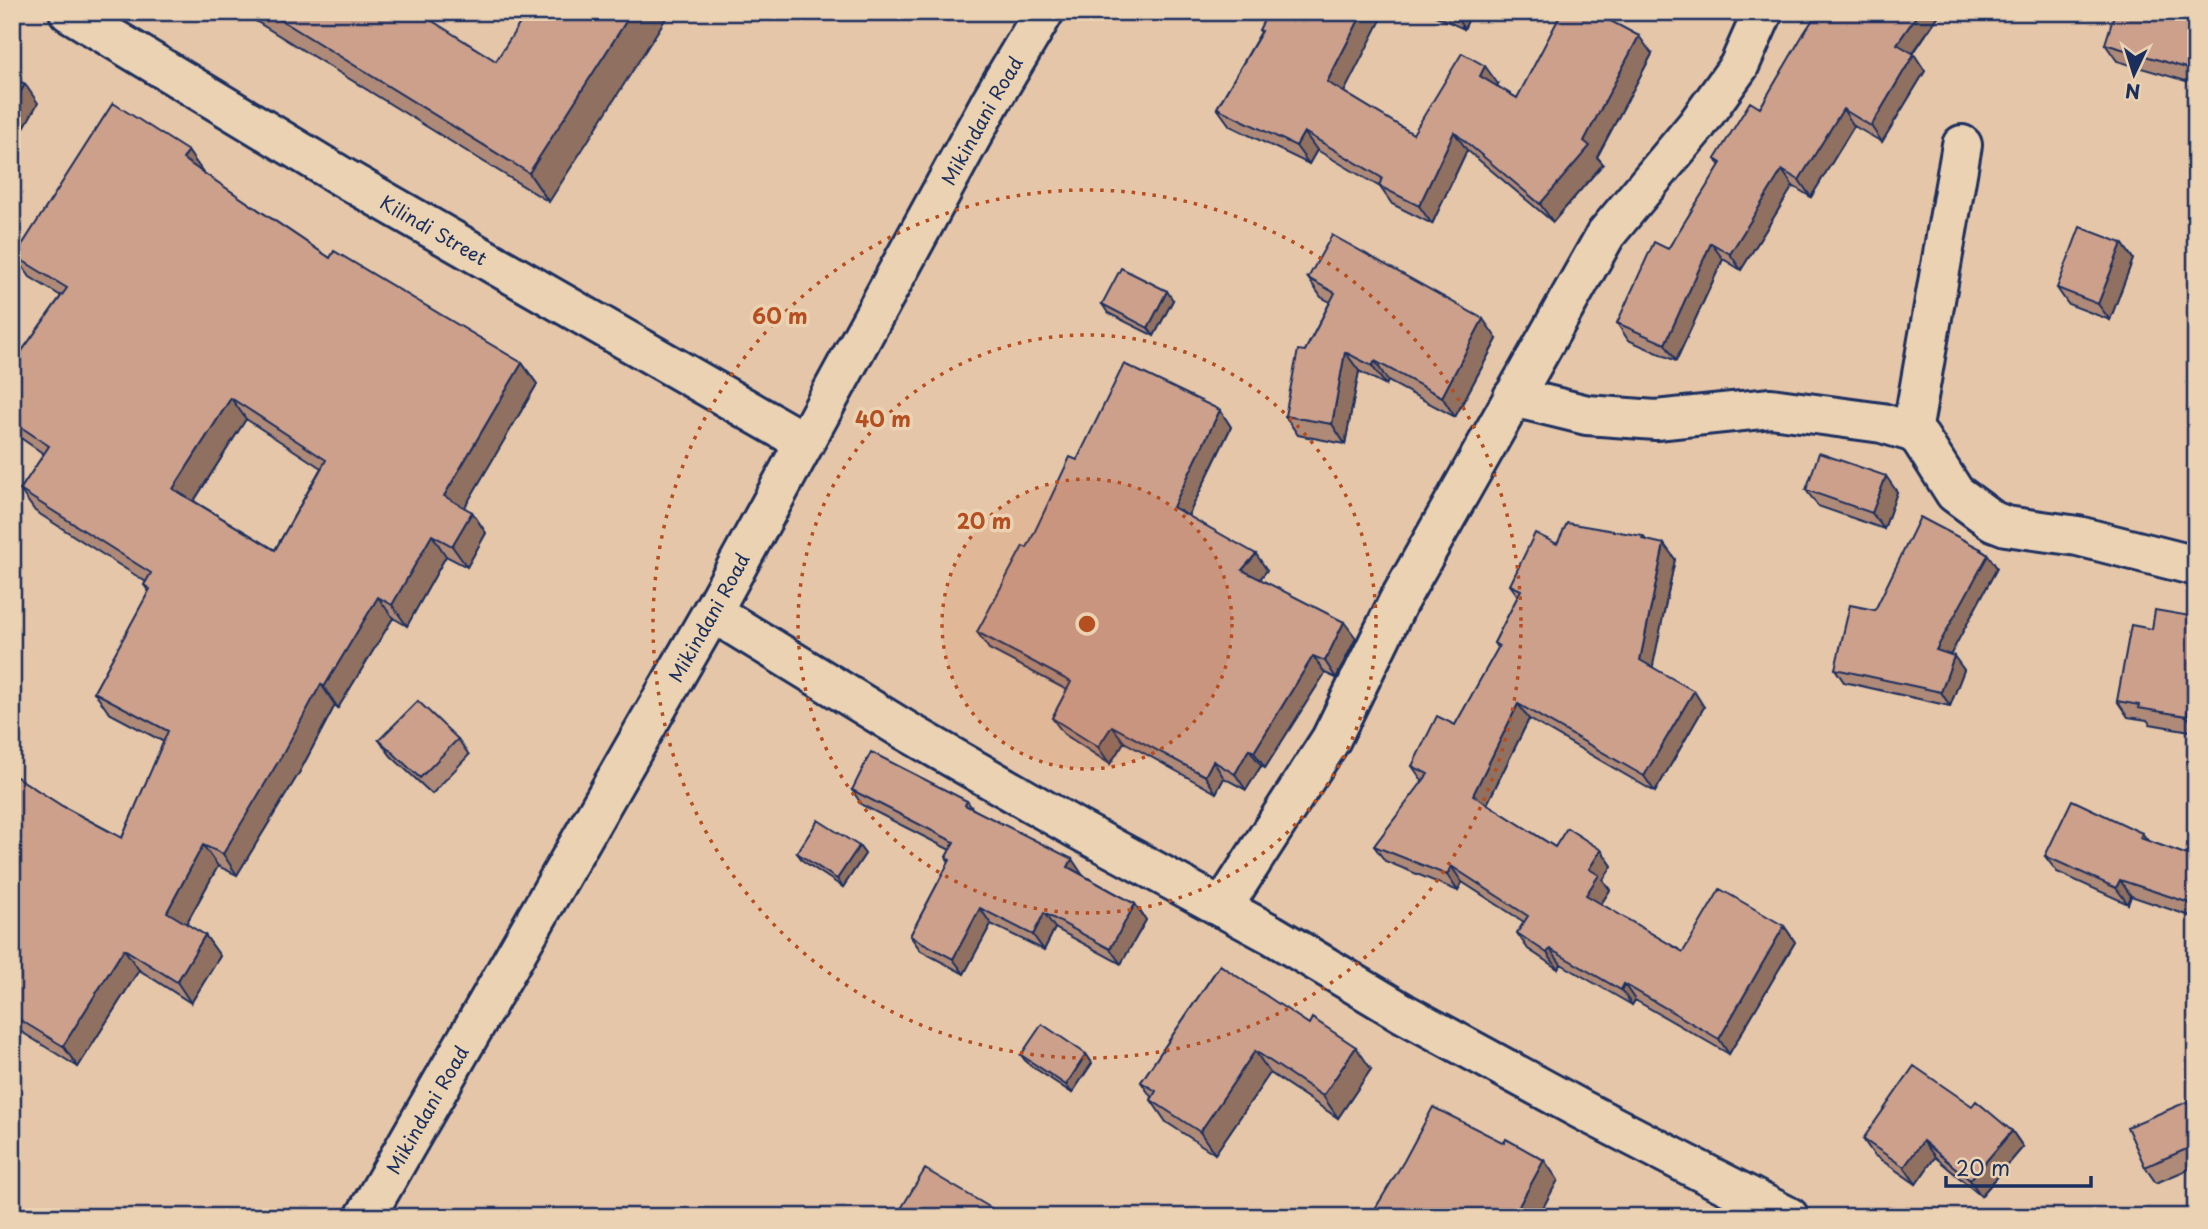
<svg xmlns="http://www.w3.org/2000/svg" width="2208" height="1229" viewBox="0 0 2208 1229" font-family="'Playpen Sans',sans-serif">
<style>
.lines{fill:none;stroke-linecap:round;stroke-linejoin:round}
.minor-casing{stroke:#1b2f5e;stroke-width:44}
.highway-casing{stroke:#1b2f5e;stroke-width:44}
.minor{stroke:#ead2b2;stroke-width:38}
.highway{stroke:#ead2b2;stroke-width:38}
.wall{fill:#b08a78;stroke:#1b2f5e;stroke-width:2;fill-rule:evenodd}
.shaded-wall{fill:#907061;stroke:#1b2f5e;stroke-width:2}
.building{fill:#cda08b;stroke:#1b2f5e;stroke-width:2;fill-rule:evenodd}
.ring{fill:none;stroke:#b54e20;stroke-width:3.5;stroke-dasharray:3.5 7}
.labels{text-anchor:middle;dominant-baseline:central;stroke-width:7;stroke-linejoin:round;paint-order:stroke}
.street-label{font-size:19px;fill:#1b2f5e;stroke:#ead2b2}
.centre{fill:#b54e20;stroke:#ead2b2;stroke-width:3.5}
.ring-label{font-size:21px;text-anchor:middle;font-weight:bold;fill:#b54e20;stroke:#ead2b2;stroke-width:7;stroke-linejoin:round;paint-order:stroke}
</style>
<rect width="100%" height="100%" fill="#e6c6a8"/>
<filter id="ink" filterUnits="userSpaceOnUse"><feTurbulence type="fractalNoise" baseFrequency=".0143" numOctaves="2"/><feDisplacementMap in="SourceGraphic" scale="14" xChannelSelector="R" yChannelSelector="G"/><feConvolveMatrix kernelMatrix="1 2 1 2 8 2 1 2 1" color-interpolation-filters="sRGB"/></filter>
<g filter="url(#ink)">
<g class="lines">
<defs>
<g id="minor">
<path id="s1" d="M 69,12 L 344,178 L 804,442"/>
<path d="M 1513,397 L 1587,415 L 1656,420 L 1771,408 L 1882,423 L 1912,432 L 1920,438 L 1955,493 L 1993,521 L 2006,526 L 2078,536 L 2196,566"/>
<path d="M 1912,432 L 1962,145"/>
<path d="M 712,612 L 903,729 L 1079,830 L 1271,934 L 1403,1013 L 1582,1110 L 1789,1217"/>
<path d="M 1222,908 L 1331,739 L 1398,602 L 1606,234 L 1696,126 L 1739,66 L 1763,12"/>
</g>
<g id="highway">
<path id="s2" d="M 365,1217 L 712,612 L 991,101 L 1044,12"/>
</g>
</defs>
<use href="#minor" class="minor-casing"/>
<use href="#highway" class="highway-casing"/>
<use href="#minor" class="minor"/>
<use href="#highway" class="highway"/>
</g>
<path class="wall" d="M 241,12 L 418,12 L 549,202 Z
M 1427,12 L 1472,12 L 1464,29 Z
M 1818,12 L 1941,12 L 1913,54 L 1925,71 L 1882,142 L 1854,126 L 1811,197 L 1793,186 L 1741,270 L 1723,259 L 1676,361 L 1628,340 L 1617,323 L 1668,249 L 1720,166 L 1715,159 L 1760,108 Z
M 2196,12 L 2196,84 L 2117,61 L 2105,44 Z
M 1259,30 L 1344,92 L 1413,134 L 1498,84 L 1497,86 L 1517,98 L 1652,54 L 1597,157 L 1603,164 L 1553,222 L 1467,150 L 1432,224 L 1392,204 L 1380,187 L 1317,150 L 1309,164 L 1230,126 L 1217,108 L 1261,32 Z
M 188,151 L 202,172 L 330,258 L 522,363 L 537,384 L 464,508 L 472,512 L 486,533 L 467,567 L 446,556 L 407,626 L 393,618 L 338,708 L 335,705 L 299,773 L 237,875 L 218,866 L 186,924 L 205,935 L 220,956 L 191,1003 L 139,970 L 78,1067 L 12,1026 L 12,774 L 62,806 L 122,838 L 164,742 L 109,713 L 94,692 L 149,592 L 144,585 L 146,582 L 35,511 L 20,490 L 44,454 L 12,432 L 12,365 L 61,296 L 30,277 L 15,256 ZM 246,419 L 321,468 L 275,550 L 194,501 Z
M 2122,243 L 2133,259 L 2110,320 L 2068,304 L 2057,288 Z
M 1308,278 L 1497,339 L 1455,417 L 1388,381 L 1386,385 L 1359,371 L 1345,444 L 1298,435 L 1285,416 L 1305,351 L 1330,302 L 1321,297 Z
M 1173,300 L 1154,336 L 1108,313 L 1102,304 Z
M 1220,410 L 1231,427 L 1188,516 L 1267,570 L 1260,579 L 1356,638 L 1336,678 L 1325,673 L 1265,768 L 1261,766 L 1246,790 L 1224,778 L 1216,793 L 1124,742 L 1110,764 L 1064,734 L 1052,718 L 1067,690 L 989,649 L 977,632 L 1027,548 L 1077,460 Z
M 1806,490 L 1897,492 L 1884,529 L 1818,506 Z
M 1643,536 L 1646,540 L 1675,559 L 1652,667 L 1704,707 L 1655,792 L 1529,719 L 1487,804 L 1555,847 L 1601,850 L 1612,866 L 1603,880 L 1610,890 L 1601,904 L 1683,952 L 1784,926 L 1795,942 L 1729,1054 L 1635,1000 L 1632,1005 L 1561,964 L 1558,969 L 1528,949 L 1517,933 L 1524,922 L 1462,882 L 1458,891 L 1385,861 L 1374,846 L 1423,782 L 1412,766 L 1455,725 L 1498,649 L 1494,643 L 1518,596 L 1510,585 L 1557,544 Z
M 1984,552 L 1988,555 L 1997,568 L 1950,655 L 1964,670 L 1950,706 L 1844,682 L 1835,669 L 1875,610 Z
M 2196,617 L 2196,732 L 2150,724 L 2147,720 L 2128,717 L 2117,701 L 2152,629 Z
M 458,739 L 469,755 L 432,794 L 391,756 L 379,740 Z
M 852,790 L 967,801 L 973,809 L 1082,875 L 1135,904 L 1146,920 L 1121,964 L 1055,928 L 1044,950 L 991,924 L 964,974 L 921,951 L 910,936 L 949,862 L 946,857 L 950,850 L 862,805 Z
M 2142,833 L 2148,841 L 2196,858 L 2196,918 L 2131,896 L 2128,904 L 2057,872 L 2045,856 Z
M 859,846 L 865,854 L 843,887 L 803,861 L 797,853 Z
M 1220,965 L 1371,1069 L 1338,1118 L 1270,1073 L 1215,1154 L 1166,1122 L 1151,1100 L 1152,1098 L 1141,1082 Z
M 1086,1054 L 1092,1063 L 1072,1093 L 1027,1063 L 1021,1055 Z
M 2196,1098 L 2196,1166 L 2156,1183 L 2145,1167 Z
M 1972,1106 L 2012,1131 L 2023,1147 L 1981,1196 L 1935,1157 L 1916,1184 L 1874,1155 L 1863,1139 Z"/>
<path class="shaded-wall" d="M 632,12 L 670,12 L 549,202 L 529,173 Z
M 1363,12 L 1385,12 L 1340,100 L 1327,82 Z
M 1453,12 L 1472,12 L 1464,29 Z
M 1919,12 L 1941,12 L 1908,60 L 1897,44 Z
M 1639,36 L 1652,54 L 1597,157 L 1603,164 L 1553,222 L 1540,204 L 1584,141 Z
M 1914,54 L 1925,71 L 1882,142 L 1871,126 Z
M 1485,66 L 1498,84 L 1493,94 L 1480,76 Z
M 25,84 L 38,103 L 12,149 L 12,107 Z
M 1843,109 L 1854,126 L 1811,197 L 1799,180 Z
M 1304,132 L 1317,150 L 1309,164 L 1296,146 Z
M 1454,132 L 1467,150 L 1432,224 L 1419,206 Z
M 188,151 L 203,172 L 197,180 L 183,159 Z
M 1782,170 L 1793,186 L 1741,270 L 1730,254 Z
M 1711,243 L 1723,259 L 1676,361 L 1665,344 Z
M 2122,243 L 2133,259 L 2110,320 L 2098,304 Z
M 1167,291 L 1173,300 L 1154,336 L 1148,328 Z
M 1483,319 L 1497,339 L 1455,417 L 1442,397 Z
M 1345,352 L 1359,371 L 1345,444 L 1332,424 Z
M 1375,361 L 1388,381 L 1386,385 L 1372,366 Z
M 522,363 L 537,384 L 459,517 L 444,496 Z
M 231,398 L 246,419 L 188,510 L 173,489 Z
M 1220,410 L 1231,427 L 1184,524 L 1173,507 Z
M 1886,476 L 1897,492 L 1884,529 L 1872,513 Z
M 472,512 L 486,533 L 467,567 L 452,546 Z
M 432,535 L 446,556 L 407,626 L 392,605 Z
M 1664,544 L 1675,559 L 1651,675 L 1640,660 Z
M 1981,549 L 1987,557 L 1988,555 L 1997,568 L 1946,663 L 1936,650 Z
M 1256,554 L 1267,570 L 1254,587 L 1242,570 Z
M 378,597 L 393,618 L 338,708 L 324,687 Z
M 1344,622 L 1356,638 L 1336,678 L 1325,661 Z
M 1313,656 L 1325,673 L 1265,768 L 1254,752 Z
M 1954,656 L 1964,670 L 1950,706 L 1941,692 Z
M 2196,662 L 2196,729 L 2187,716 Z
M 321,684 L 335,705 L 299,773 L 237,875 L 223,854 Z
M 1694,691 L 1704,707 L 1655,792 L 1644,776 Z
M 1518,704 L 1529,719 L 1484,810 L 1473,795 Z
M 1112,726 L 1124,742 L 1110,764 L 1098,747 Z
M 1249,749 L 1261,766 L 1246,790 L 1235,774 Z
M 1213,761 L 1224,778 L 1216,793 L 1205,776 Z
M 2142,833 L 2154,849 L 2140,838 Z
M 203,845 L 218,866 L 181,933 L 167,912 Z
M 859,846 L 865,854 L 843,887 L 837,879 Z
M 1601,850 L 1612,866 L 1603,880 L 1610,890 L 1597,910 L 1586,895 L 1589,869 Z
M 1072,859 L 1082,874 L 1078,882 L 1068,867 Z
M 1451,866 L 1462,882 L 1458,891 L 1447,875 Z
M 2120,880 L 2131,896 L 2128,904 L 2116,888 Z
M 1135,904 L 1146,920 L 1121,964 L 1110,949 Z
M 980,908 L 991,924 L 964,974 L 953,959 Z
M 1044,913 L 1055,928 L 1044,950 L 1033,935 Z
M 1784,926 L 1795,942 L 1729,1054 L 1719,1039 Z
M 205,935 L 220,956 L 191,1003 L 177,982 Z
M 124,949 L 139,970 L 78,1067 L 63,1046 Z
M 1550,949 L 1561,964 L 1558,969 L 1547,953 Z
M 1624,984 L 1635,1000 L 1632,1005 L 1621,990 Z
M 1356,1047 L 1371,1069 L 1338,1118 L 1323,1096 Z
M 1255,1051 L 1270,1073 L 1215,1154 L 1200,1132 Z
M 1086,1054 L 1092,1063 L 1072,1093 L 1066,1085 Z
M 2012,1131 L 2023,1147 L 1981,1196 L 1970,1180 Z
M 1923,1141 L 1935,1157 L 1916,1184 L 1904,1167 Z
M 1544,1160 L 1558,1180 L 1538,1217 L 1513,1217 Z"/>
<path class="building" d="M 268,12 L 418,12 L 496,61 L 527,12 L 632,12 L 529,173 Z
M 1268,12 L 1363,12 L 1327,82 L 1413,134 L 1462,53 L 1485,66 L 1480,76 L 1517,98 L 1562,12 L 1594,12 L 1639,36 L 1584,141 L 1590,146 L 1540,204 L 1454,132 L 1419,206 L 1379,186 L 1382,178 L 1304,132 L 1296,146 L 1217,108 L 1262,31 L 1259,30 Z
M 1818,12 L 1919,12 L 1897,44 L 1914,54 L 1871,126 L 1843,109 L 1799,180 L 1782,170 L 1730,254 L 1711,243 L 1665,344 L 1617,323 L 1654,242 L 1668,249 L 1721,163 L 1715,159 L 1750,102 L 1760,108 L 1804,33 Z
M 2115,12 L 2196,12 L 2196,71 L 2105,44 Z
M 12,77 L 25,84 L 12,107 Z
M 113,103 L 188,151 L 183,159 L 330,258 L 334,251 L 522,363 L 444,496 L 472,512 L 452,546 L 432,535 L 392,605 L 378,597 L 324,687 L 321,684 L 284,752 L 223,854 L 203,845 L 167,912 L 205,935 L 177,982 L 124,949 L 63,1046 L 12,1015 L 12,774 L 62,806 L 122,838 L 168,731 L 94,692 L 150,589 L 144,585 L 151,573 L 20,490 L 49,446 L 12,421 L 12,365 L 67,288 L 15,256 ZM 231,398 L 326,460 L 275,550 L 173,489 Z
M 2080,227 L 2122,243 L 2098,304 L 2057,288 Z
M 1332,235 L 1483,319 L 1442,397 L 1375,361 L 1372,366 L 1345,352 L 1332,424 L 1285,416 L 1298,350 L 1305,351 L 1335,293 L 1308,278 Z
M 1121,268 L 1167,291 L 1148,328 L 1102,304 Z
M 1124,364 L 1220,410 L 1173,507 L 1256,554 L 1242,570 L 1344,622 L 1325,661 L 1313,656 L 1254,752 L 1249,749 L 1235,774 L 1213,761 L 1205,776 L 1112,726 L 1098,747 L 1052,718 L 1071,682 L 977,632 L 1023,546 L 1027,548 L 1070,457 L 1077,460 Z
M 1819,453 L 1886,476 L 1872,513 L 1806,490 Z
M 1920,517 L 1981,549 L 1980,550 L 1988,555 L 1936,650 L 1954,656 L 1941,692 L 1835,669 L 1850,605 L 1875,610 Z
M 1567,523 L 1643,536 L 1642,539 L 1664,544 L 1640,660 L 1694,691 L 1644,776 L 1518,704 L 1473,795 L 1555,847 L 1567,828 L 1601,850 L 1589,869 L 1599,875 L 1586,895 L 1683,952 L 1720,889 L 1784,926 L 1719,1039 L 1624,984 L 1621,990 L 1550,949 L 1547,953 L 1517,933 L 1528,916 L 1451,866 L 1447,875 L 1374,846 L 1428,774 L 1412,766 L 1437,716 L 1455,725 L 1499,646 L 1494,643 L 1521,590 L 1510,585 L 1535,533 L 1557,544 Z
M 2155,610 L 2196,617 L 2196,662 L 2187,716 L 2138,708 L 2139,705 L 2117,701 L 2131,625 L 2152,629 Z
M 418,701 L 458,739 L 420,778 L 379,740 Z
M 871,752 L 967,801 L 965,805 L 1072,859 L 1068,867 L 1135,904 L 1110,949 L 1044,913 L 1033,935 L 980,908 L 953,959 L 910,936 L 950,860 L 946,857 L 954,842 L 852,790 Z
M 2072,800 L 2142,833 L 2140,838 L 2196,858 L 2196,905 L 2120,880 L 2116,888 L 2045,856 Z
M 818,820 L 859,846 L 837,879 L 797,853 Z
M 1220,965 L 1309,1024 L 1312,1018 L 1356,1047 L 1323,1096 L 1255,1051 L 1200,1132 L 1151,1100 L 1156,1091 L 1141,1082 Z
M 1042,1024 L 1086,1054 L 1066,1085 L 1021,1055 Z
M 1914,1066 L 1972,1106 L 1976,1101 L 2012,1131 L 1970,1180 L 1923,1141 L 1904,1167 L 1863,1139 Z
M 2196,1098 L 2196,1145 L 2145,1167 L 2127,1127 Z
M 1433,1107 L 1504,1143 L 1506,1139 L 1544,1160 L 1513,1217 L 1370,1217 L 1404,1161 Z
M 925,1169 L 998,1212 L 995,1217 L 896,1217 Z"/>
</g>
<circle cx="1087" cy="624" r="145" fill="#b54e20" fill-opacity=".12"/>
<g class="ring">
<circle cx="1087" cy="624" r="145"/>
<circle cx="1087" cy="624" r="289"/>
<circle cx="1087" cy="624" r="434"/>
</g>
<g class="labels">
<g class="street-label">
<text stroke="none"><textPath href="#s2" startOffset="1258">Mikindani Road</textPath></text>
<text stroke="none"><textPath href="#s1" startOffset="425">Kilindi Street</textPath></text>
<text stroke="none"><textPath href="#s2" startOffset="691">Mikindani Road</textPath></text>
<text stroke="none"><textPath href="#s2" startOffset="124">Mikindani Road</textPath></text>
</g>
</g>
<circle cx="1087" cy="624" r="10" class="centre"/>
<g class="ring-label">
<text x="780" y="324">60 m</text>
<text x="883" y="427">40 m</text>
<text x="984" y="529">20 m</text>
</g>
<rect width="2208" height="1229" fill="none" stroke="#ead2b2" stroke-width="42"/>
<rect x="21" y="21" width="2166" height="1187" fill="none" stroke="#1b2f5e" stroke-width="2.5" filter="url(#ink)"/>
<g transform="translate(2134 74) rotate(184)" stroke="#ead2b2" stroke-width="5" paint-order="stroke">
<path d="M0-5L12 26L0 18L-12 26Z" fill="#1b2f5e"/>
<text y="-10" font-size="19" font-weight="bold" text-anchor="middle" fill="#1b2f5e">N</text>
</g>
<path d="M1946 1176v10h145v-10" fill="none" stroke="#1b2f5e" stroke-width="3.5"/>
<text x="1956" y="1176" font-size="21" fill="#1b2f5e" stroke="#ead2b2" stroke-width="5" paint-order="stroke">20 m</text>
</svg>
